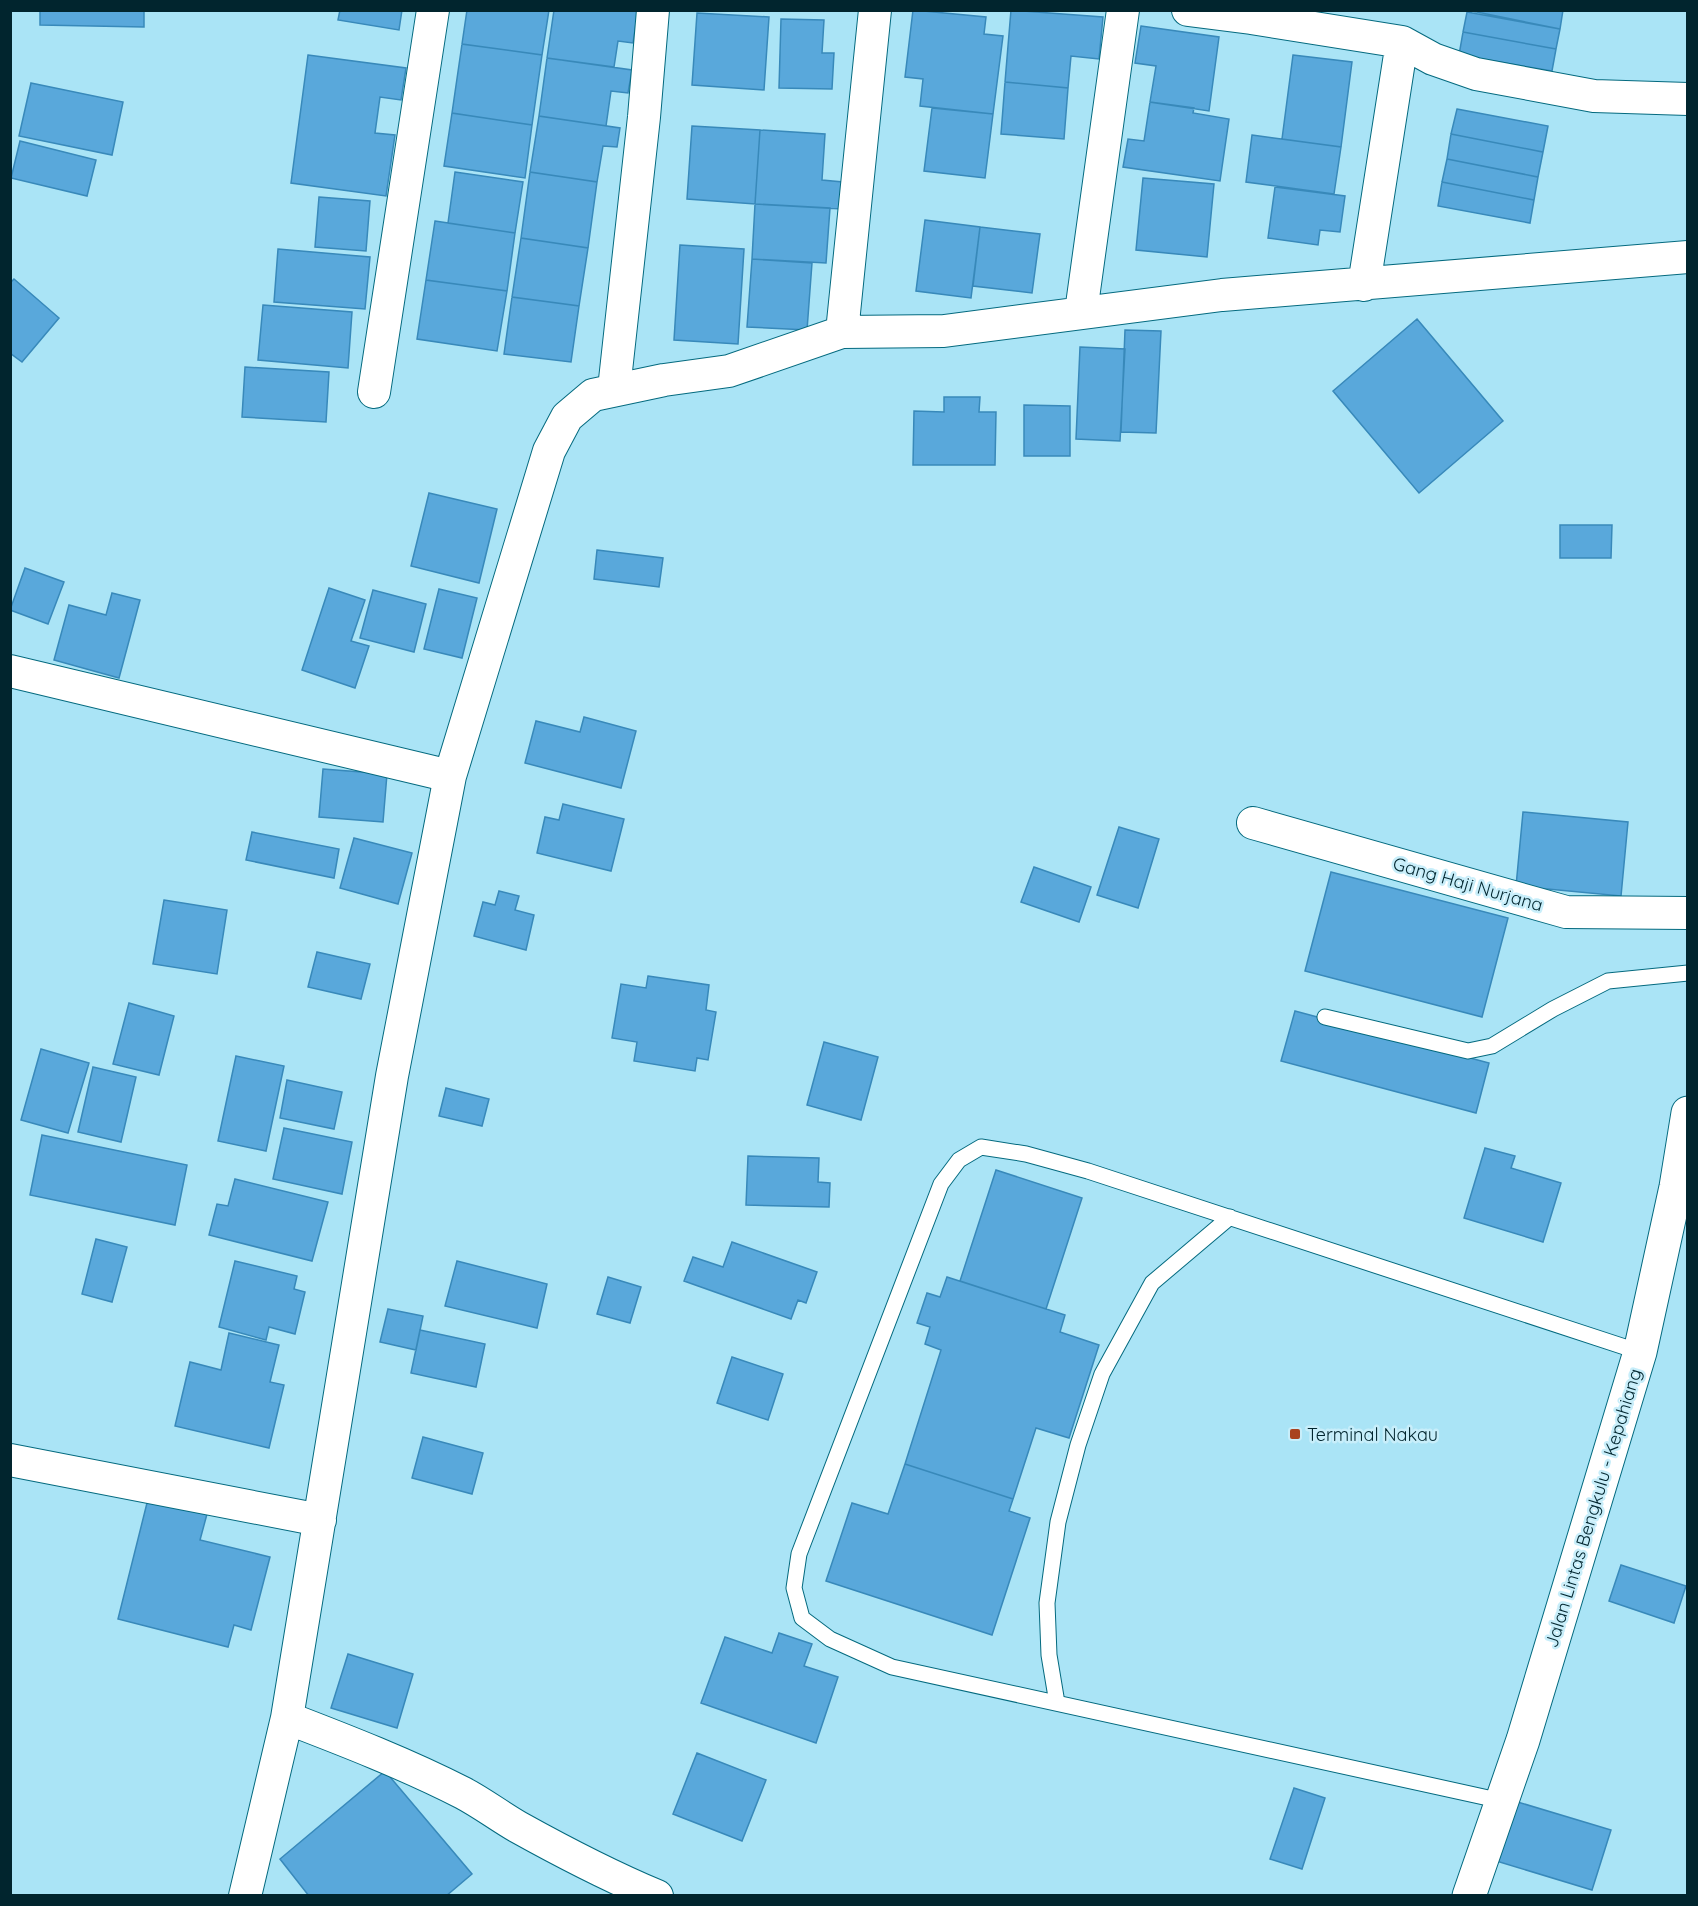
<svg xmlns="http://www.w3.org/2000/svg" width="1698" height="1906" viewBox="0 0 1698 1906" font-family="Quicksand,sans-serif">
<style>
.building{fill:#59a8db;stroke:#3889ba;stroke-width:1.5}
.lines{fill:none;stroke-linecap:round;stroke-linejoin:round}
.service-casing{stroke:#046a7f;stroke-width:17}
.minor-casing{stroke:#046a7f;stroke-width:34}
.trunk-casing{stroke:#046a7f;stroke-width:35}
.service{stroke:#fff;stroke-width:15}
.minor{stroke:#fff;stroke-width:32}
.trunk{stroke:#fff;stroke-width:33}
.poi-dot{fill:#a9421e;stroke:#c8eefa;stroke-width:2}
.labels{text-anchor:middle;dominant-baseline:central;stroke-width:5;stroke-linejoin:round;paint-order:stroke}
.street-label{font-size:18px;fill:#01252e;stroke:#c8eefa}
.poi-label{font-size:18px;fill:#01252e;stroke:#c8eefa;text-anchor:start}
</style>
<rect width="100%" height="100%" fill="#aae4f6"/>
<path class="building" d="M 40,10 L 144,10 L 144,27 L 40,25 Z
M 340,10 L 402,10 L 399,30 L 338,20 Z
M 467,10 L 549,10 L 542,55 L 462,44 Z
M 554,10 L 638,10 L 633,43 L 618,41 L 614,67 L 547,58 Z
M 913,10 L 986,17 L 984,34 L 1003,36 L 993,114 L 920,106 L 923,79 L 905,77 Z
M 1011,10 L 1103,17 L 1099,59 L 1071,56 L 1068,88 L 1005,82 Z
M 1467,10 L 1563,10 L 1560,29 Z
M 1467,12 L 1560,29 L 1556,49 L 1463,32 Z
M 697,13 L 769,17 L 764,90 L 692,85 Z
M 781,19 L 824,20 L 822,53 L 834,53 L 832,89 L 779,88 Z
M 1141,26 L 1219,37 L 1209,111 L 1150,102 L 1156,66 L 1135,63 Z
M 1463,32 L 1556,49 L 1552,71 L 1459,55 Z
M 462,44 L 542,55 L 532,125 L 452,113 Z
M 308,55 L 406,68 L 401,100 L 380,97 L 375,133 L 395,135 L 386,196 L 291,183 Z
M 1293,55 L 1352,62 L 1341,147 L 1282,139 Z
M 547,58 L 632,70 L 628,93 L 611,91 L 606,126 L 539,116 Z
M 1005,82 L 1068,88 L 1064,139 L 1001,134 Z
M 31,83 L 123,102 L 112,155 L 19,136 Z
M 1150,102 L 1194,108 L 1193,113 L 1229,119 L 1220,181 L 1123,167 L 1128,139 L 1144,141 Z
M 932,108 L 993,114 L 985,178 L 924,171 Z
M 1457,109 L 1548,126 L 1543,152 L 1451,134 Z
M 452,113 L 532,125 L 525,178 L 444,166 Z
M 539,116 L 620,128 L 617,147 L 603,146 L 597,182 L 530,172 Z
M 692,126 L 760,130 L 755,204 L 687,199 Z
M 760,130 L 825,134 L 822,180 L 843,182 L 842,209 L 755,204 Z
M 1451,134 L 1543,152 L 1538,177 L 1447,159 Z
M 1252,135 L 1341,147 L 1334,194 L 1246,182 Z
M 20,141 L 96,160 L 87,196 L 11,178 Z
M 1447,159 L 1538,177 L 1534,200 L 1442,182 Z
M 455,172 L 523,182 L 515,233 L 448,223 Z
M 530,172 L 597,182 L 588,248 L 521,238 Z
M 1143,178 L 1214,184 L 1207,257 L 1136,250 Z
M 1442,182 L 1534,200 L 1530,223 L 1438,206 Z
M 1275,187 L 1345,196 L 1340,232 L 1320,230 L 1318,245 L 1268,238 Z
M 319,197 L 370,201 L 366,251 L 315,247 Z
M 755,204 L 830,208 L 826,263 L 752,259 Z
M 925,220 L 980,227 L 971,298 L 916,291 Z
M 435,221 L 515,233 L 507,291 L 426,280 Z
M 980,227 L 1040,234 L 1032,293 L 973,286 Z
M 521,238 L 588,248 L 579,306 L 512,297 Z
M 680,245 L 744,249 L 738,344 L 674,340 Z
M 278,249 L 370,257 L 365,309 L 274,302 Z
M 752,259 L 812,263 L 807,330 L 747,327 Z
M 14,279 L 59,318 L 22,362 L 10,353 L 10,283 Z
M 426,280 L 507,291 L 497,351 L 417,339 Z
M 512,297 L 579,306 L 571,362 L 504,354 Z
M 263,305 L 352,312 L 348,368 L 258,360 Z
M 1417,319 L 1503,421 L 1419,493 L 1333,391 Z
M 1125,330 L 1161,331 L 1156,433 L 1121,432 Z
M 1080,347 L 1125,349 L 1120,441 L 1076,439 Z
M 245,367 L 329,372 L 326,422 L 242,417 Z
M 944,397 L 980,397 L 979,412 L 996,412 L 995,465 L 913,465 L 914,411 L 944,412 Z
M 1024,405 L 1070,406 L 1070,456 L 1024,456 Z
M 429,493 L 497,509 L 479,583 L 411,566 Z
M 1560,525 L 1612,525 L 1611,558 L 1560,558 Z
M 597,550 L 663,558 L 659,587 L 594,579 Z
M 25,568 L 64,582 L 48,624 L 10,610 Z
M 329,588 L 365,600 L 351,641 L 369,646 L 355,688 L 302,670 Z
M 439,589 L 477,598 L 462,658 L 424,649 Z
M 373,590 L 426,604 L 414,652 L 360,638 Z
M 112,593 L 140,600 L 119,678 L 54,660 L 69,605 L 106,615 Z
M 584,717 L 636,731 L 621,788 L 525,763 L 536,721 L 580,732 Z
M 323,769 L 387,774 L 383,822 L 319,817 Z
M 563,804 L 624,819 L 611,871 L 537,853 L 545,817 L 559,820 Z
M 1523,812 L 1628,822 L 1621,896 L 1516,886 Z
M 1119,827 L 1159,839 L 1138,908 L 1097,895 Z
M 252,832 L 339,849 L 334,878 L 246,860 Z
M 354,838 L 412,853 L 398,904 L 340,888 Z
M 1034,867 L 1091,887 L 1079,922 L 1021,902 Z
M 1331,872 L 1508,918 L 1482,1017 L 1305,971 Z
M 499,891 L 519,896 L 515,910 L 534,915 L 526,950 L 474,936 L 483,902 L 495,905 Z
M 164,900 L 227,910 L 217,974 L 153,964 Z
M 317,952 L 370,964 L 361,999 L 308,987 Z
M 648,976 L 709,985 L 706,1010 L 716,1012 L 708,1060 L 697,1058 L 695,1071 L 634,1061 L 637,1042 L 612,1038 L 621,984 L 646,988 Z
M 129,1003 L 174,1016 L 159,1075 L 113,1064 Z
M 1295,1011 L 1489,1063 L 1476,1113 L 1281,1061 Z
M 824,1042 L 878,1057 L 861,1120 L 807,1105 Z
M 41,1049 L 89,1063 L 68,1133 L 21,1120 Z
M 236,1056 L 284,1066 L 266,1151 L 218,1141 Z
M 93,1067 L 136,1077 L 121,1142 L 78,1132 Z
M 287,1080 L 342,1092 L 334,1129 L 280,1118 Z
M 446,1088 L 489,1099 L 482,1126 L 439,1116 Z
M 284,1128 L 352,1142 L 342,1194 L 273,1179 Z
M 42,1135 L 187,1165 L 175,1225 L 30,1195 Z
M 1485,1148 L 1515,1156 L 1511,1168 L 1561,1183 L 1543,1242 L 1464,1218 Z
M 748,1156 L 819,1158 L 818,1182 L 830,1183 L 829,1207 L 746,1205 Z
M 996,1170 L 1082,1198 L 1046,1309 L 960,1281 Z
M 235,1179 L 328,1202 L 312,1261 L 209,1235 L 217,1204 L 228,1206 Z
M 96,1239 L 127,1247 L 112,1302 L 82,1294 Z
M 732,1242 L 817,1272 L 806,1303 L 798,1300 L 791,1319 L 684,1281 L 693,1257 L 723,1267 Z
M 235,1261 L 297,1276 L 294,1289 L 305,1292 L 295,1334 L 269,1327 L 266,1340 L 219,1327 Z
M 457,1261 L 547,1284 L 537,1328 L 445,1306 Z
M 608,1277 L 641,1287 L 630,1323 L 597,1314 Z
M 947,1277 L 1065,1315 L 1060,1332 L 1099,1345 L 1069,1438 L 1036,1428 L 1013,1499 L 905,1464 L 941,1350 L 925,1344 L 930,1327 L 917,1323 L 927,1293 L 940,1297 Z
M 388,1309 L 423,1316 L 416,1350 L 380,1342 Z
M 420,1330 L 485,1344 L 476,1387 L 411,1373 Z
M 229,1333 L 279,1345 L 270,1382 L 284,1385 L 269,1448 L 175,1426 L 190,1362 L 221,1370 Z
M 732,1357 L 783,1374 L 768,1420 L 717,1403 Z
M 423,1437 L 483,1453 L 472,1494 L 412,1478 Z
M 905,1464 L 1013,1499 L 1009,1511 L 1030,1518 L 992,1635 L 826,1581 L 852,1503 L 888,1514 Z
M 148,1499 L 207,1514 L 200,1540 L 270,1557 L 251,1630 L 234,1625 L 228,1647 L 118,1619 Z
M 1621,1565 L 1686,1586 L 1674,1623 L 1609,1601 Z
M 779,1633 L 812,1644 L 804,1666 L 838,1677 L 816,1743 L 701,1703 L 725,1637 L 772,1653 Z
M 348,1654 L 413,1674 L 397,1728 L 331,1708 Z
M 697,1753 L 766,1780 L 742,1841 L 673,1814 Z
M 385,1771 L 472,1874 L 446,1896 L 309,1896 L 280,1859 Z
M 1294,1788 L 1325,1798 L 1302,1869 L 1270,1859 Z
M 1511,1800 L 1611,1830 L 1592,1890 L 1493,1860 Z"/>
<g class="lines">
<defs>
<path id="service" d="M 1325,1017 L 1468,1051 L 1492,1046 L 1553,1009 L 1608,981 L 1688,973
M 1057,1703 L 1049,1655 L 1047,1603 L 1058,1522 L 1078,1445 L 1102,1374 L 1152,1283 L 1230,1217
M 1502,1801 L 892,1667 L 830,1639 L 802,1618 L 794,1588 L 799,1554 L 941,1184 L 959,1160 L 981,1147 L 1026,1154 L 1088,1171 L 1640,1352"/>
<path id="minor" d="M 1188,10 L 1251,18 L 1402,42 L 1433,59 L 1476,74 L 1594,96 L 1688,99
M 1364,285 L 1402,42
M 1081,312 L 1123,10
M 842,332 L 875,10
M 614,389 L 644,117 L 653,10
M 374,392 L 433,10
M 10,671 L 450,776
M 1253,823 L 1566,912 L 1688,913
M 10,1460 L 320,1520
M 287,1718 C 347,1741 406,1764 463,1793 C 482,1803 499,1816 518,1827 C 563,1852 609,1876 657,1896
M 245,1896 L 287,1718 L 392,1076 L 450,776 L 549,451 L 567,417 L 593,395 L 664,380 L 729,371 L 842,332 L 944,331 L 1222,295 L 1688,257"/>
<path id="trunk" d="M 1469,1896 L 1523,1740 L 1640,1352 L 1676,1187 L 1688,1113"/>
</defs>
<use href="#service" class="service-casing"/>
<use href="#minor" class="minor-casing"/>
<use href="#trunk" class="trunk-casing"/>
<use href="#service" class="service"/>
<use href="#minor" class="minor"/>
<use href="#trunk" class="trunk"/>
</g>
<rect class="poi-dot" x="1289" y="1428" width="12" height="12" rx="3"/>
<g class="labels">
<g class="street-label">
<text transform="translate(1468 884) rotate(16)">Gang Haji Nurjana</text>
<text transform="translate(1593 1508) rotate(-73)">Jalan Lintas Bengkulu - Kepahiang</text>
</g>
<g class="poi-label">
<text x="1307" y="1434">Terminal Nakau</text>
</g>
</g>
<rect width="1698" height="1906" fill="none" stroke="#01252e" stroke-width="24"/>
</svg>
